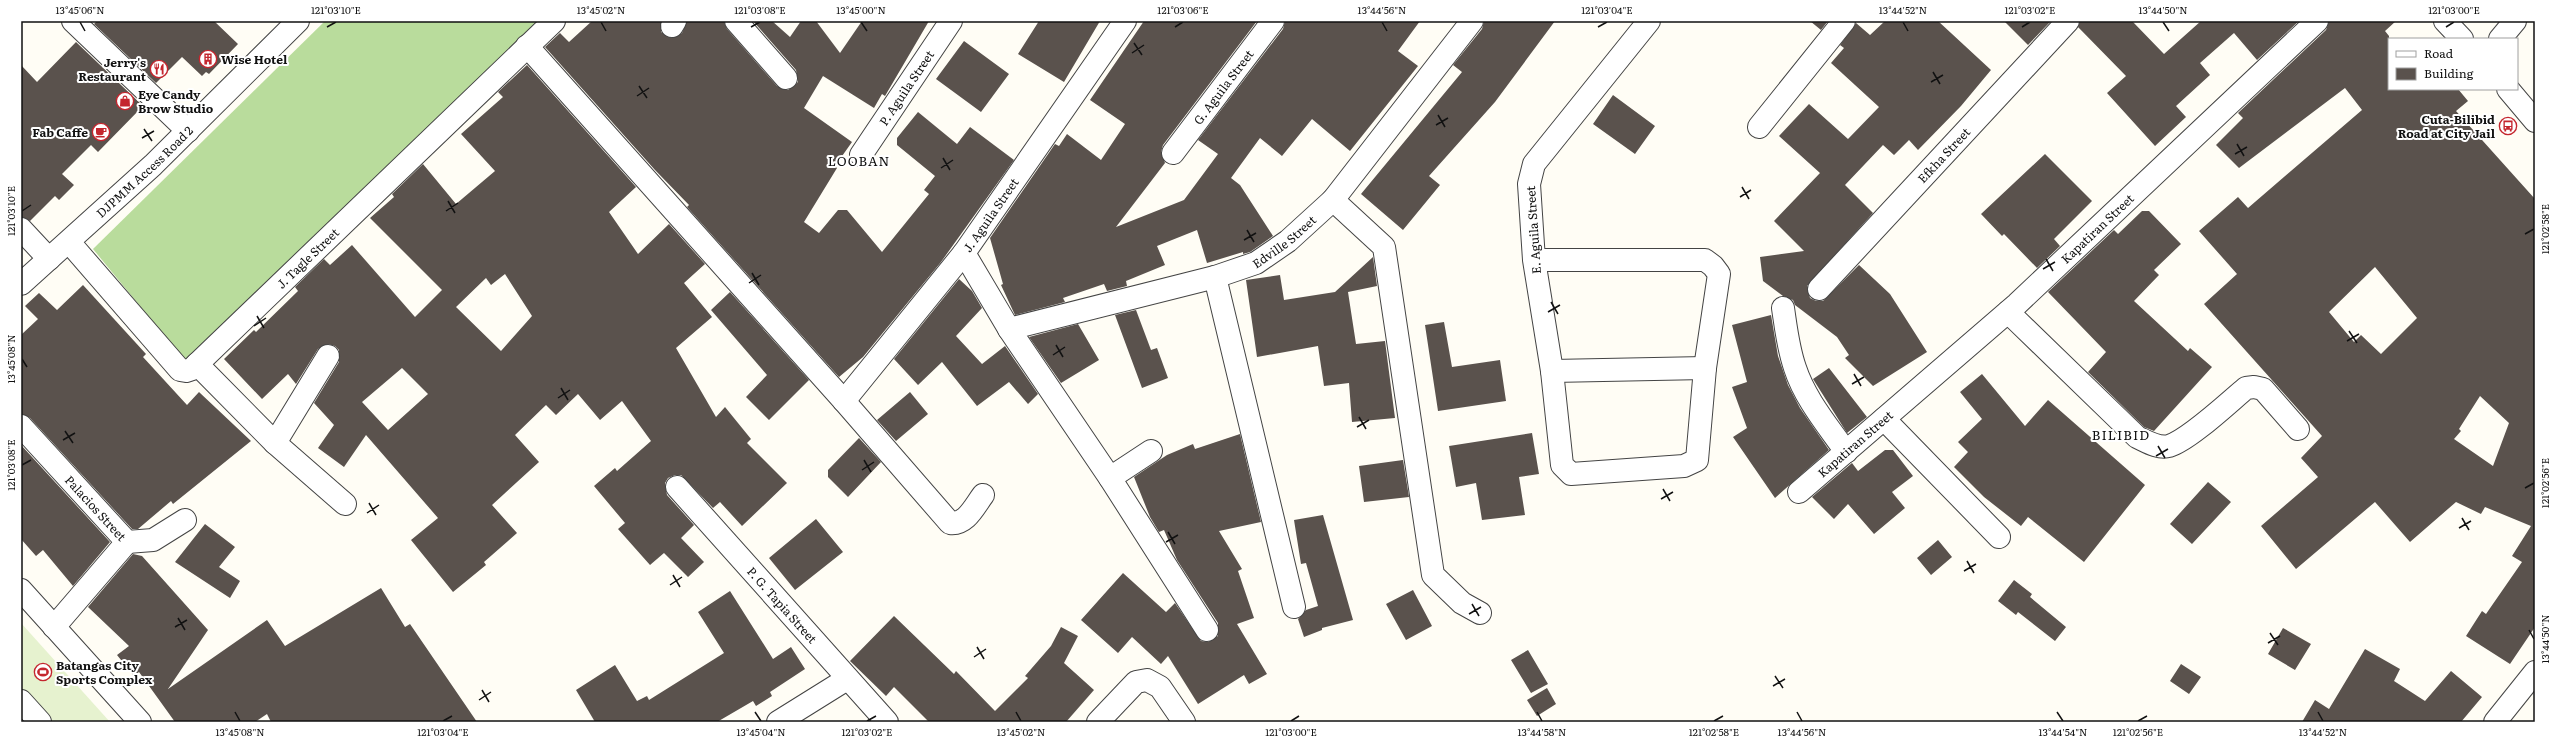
<svg xmlns="http://www.w3.org/2000/svg" width="2556" height="743" viewBox="0 0 2556 743" font-family="Literata,serif">
<style>
.forest{fill:#b9dc9c}
.pitch{fill:#e6f2cf}
.building{fill:#5a524d;fill-rule:evenodd}
.lines{fill:none;stroke-linecap:round;stroke-linejoin:round}
.minor-casing{stroke:#444;stroke-width:24}
.minor{stroke:#fff;stroke-width:22}
.ticks{fill:none;stroke:#111;stroke-width:1.5}
.labels{text-anchor:middle;dominant-baseline:central;stroke-width:4;stroke-linejoin:round;paint-order:stroke}
.poi-label{font-size:12px;font-weight:bold;fill:#111;stroke:#fff;text-anchor:start}
.street-label{font-size:12px;fill:#111;stroke:#fff}
.neighbourhood-label{font-size:13px;letter-spacing:1px;fill:#111;stroke:#fff}
.neatline{fill:none;stroke:#111;stroke-width:1.5}
.ticks-label{font-size:10px;text-anchor:middle;fill:#111}
</style>
<rect width="100%" height="100%" fill="#fffdf5"/>
<path class="forest" d="M 325,21 L 540,21 L 185,361 L 93,249 Z"/>
<path class="pitch" d="M 21,623 L 110,722 L 21,722 Z"/>
<path class="building" d="M 97,21 L 214,21 L 238,44 L 209,74 L 206,72 L 202,76 L 182,57 L 156,83 L 94,24 Z
M 592,21 L 661,21 L 661,32 L 672,38 L 682,33 L 687,21 L 724,21 L 727,29 L 777,86 L 788,90 L 798,82 L 796,70 L 753,21 L 772,21 L 790,37 L 801,21 L 816,21 L 840,53 L 862,21 L 929,21 L 885,96 L 882,94 L 874,108 L 823,76 L 804,108 L 852,142 L 835,166 L 837,168 L 804,222 L 819,233 L 838,210 L 847,210 L 882,252 L 929,194 L 924,190 L 935,176 L 897,145 L 897,138 L 918,112 L 957,144 L 970,127 L 1014,160 L 941,262 L 863,357 L 839,377 L 687,207 L 689,205 L 655,170 L 545,47 L 560,33 L 569,42 Z
M 1039,21 L 1100,21 L 1064,82 L 1018,54 Z
M 1144,21 L 1257,21 L 1163,145 L 1161,152 L 1165,163 L 1116,227 L 1184,200 L 1218,154 L 1198,140 L 1283,29 L 1285,21 L 1420,21 L 1398,51 L 1418,66 L 1350,151 L 1312,119 L 1282,156 L 1260,138 L 1231,178 L 1240,185 L 1273,236 L 1250,252 L 1243,254 L 1243,252 L 1207,263 L 1197,230 L 1157,246 L 1165,265 L 1126,281 L 1127,286 L 1107,291 L 1104,284 L 1063,298 L 1065,302 L 1015,315 L 1001,285 L 1003,284 L 990,238 L 1055,144 L 1059,146 L 1067,134 L 1101,160 L 1125,124 L 1090,100 Z
M 1484,21 L 1555,21 L 1495,102 L 1429,176 L 1440,185 L 1403,230 L 1361,194 L 1462,72 L 1453,65 L 1482,29 Z
M 1810,21 L 1828,21 L 1821,30 Z
M 1885,21 L 1938,21 L 1991,70 L 1961,106 L 1918,150 L 1909,140 L 1894,155 L 1883,145 L 1845,185 L 1873,213 L 1807,286 L 1810,298 L 1816,301 L 1823,301 L 1859,265 L 1890,294 L 1927,352 L 1873,386 L 1845,358 L 1849,355 L 1837,337 L 1795,305 L 1793,300 L 1783,296 L 1763,281 L 1760,257 L 1804,251 L 1774,221 L 1820,173 L 1779,136 L 1809,104 L 1848,139 L 1879,107 L 1831,63 L 1844,48 L 1840,45 L 1856,23 L 1870,35 Z
M 2004,21 L 2051,21 L 2028,45 Z
M 2080,21 L 2132,21 L 2164,54 L 2201,21 L 2299,21 L 2257,60 L 2234,33 L 2200,63 L 2210,75 L 2176,106 L 2186,117 L 2155,146 L 2107,93 L 2126,76 L 2078,27 Z
M 2329,21 L 2396,21 L 2385,31 L 2389,36 L 2389,89 L 2458,89 L 2468,101 L 2456,111 L 2535,199 L 2535,627 L 2510,664 L 2466,636 L 2482,611 L 2486,614 L 2522,562 L 2512,556 L 2531,526 L 2485,507 L 2481,514 L 2456,502 L 2410,542 L 2375,502 L 2296,569 L 2261,526 L 2318,477 L 2301,458 L 2322,436 L 2204,304 L 2237,274 L 2199,231 L 2238,197 L 2248,208 L 2362,110 L 2345,88 L 2239,168 L 2216,145 L 2243,118 L 2238,113 L 2326,30 ZM 2375,267 L 2417,318 L 2381,354 L 2361,335 L 2354,342 L 2329,312 ZM 2480,396 L 2509,423 L 2493,466 L 2454,439 L 2461,431 L 2459,429 Z
M 964,41 L 1009,74 L 981,112 L 936,79 Z
M 76,42 L 143,106 L 98,152 L 91,145 L 62,174 L 74,185 L 59,200 L 55,196 L 30,221 L 21,217 L 21,65 L 37,82 Z
M 527,65 L 636,187 L 609,212 L 638,254 L 669,224 L 705,264 L 684,283 L 712,317 L 676,348 L 716,417 L 725,407 L 751,439 L 747,443 L 787,483 L 742,526 L 720,502 L 713,508 L 681,475 L 675,475 L 668,478 L 665,483 L 667,495 L 694,525 L 681,538 L 704,562 L 688,577 L 664,553 L 650,565 L 618,529 L 625,523 L 594,486 L 615,468 L 617,471 L 651,441 L 622,401 L 600,420 L 578,394 L 556,415 L 546,405 L 515,435 L 539,462 L 492,505 L 517,533 L 484,562 L 486,565 L 453,592 L 411,540 L 438,518 L 366,435 L 344,467 L 318,448 L 334,425 L 314,403 L 339,362 L 339,350 L 335,346 L 328,344 L 318,349 L 296,384 L 288,374 L 262,399 L 224,359 L 254,330 L 256,332 L 298,291 L 295,287 L 324,259 L 330,265 L 352,245 L 415,317 L 442,290 L 370,218 L 394,197 L 392,194 L 423,164 L 456,204 L 495,171 L 461,134 L 503,97 L 498,92 ZM 505,274 L 532,316 L 501,351 L 456,307 L 486,278 L 491,285 ZM 402,368 L 428,394 L 388,430 L 362,402 Z
M 1613,95 L 1655,126 L 1635,154 L 1593,124 Z
M 2045,154 L 2092,201 L 2054,239 L 2060,246 L 2037,268 L 2004,234 L 2002,236 L 1981,214 Z
M 2142,211 L 2149,211 L 2181,244 L 2154,270 L 2159,275 L 2134,301 L 2188,351 L 2190,348 L 2212,367 L 2154,431 L 2144,427 L 2088,372 L 2106,352 L 2048,292 L 2114,230 L 2118,234 Z
M 1373,257 L 1377,286 L 1348,292 L 1356,344 L 1385,341 L 1395,418 L 1352,422 L 1349,383 L 1324,386 L 1318,346 L 1257,357 L 1246,280 L 1280,275 L 1284,300 L 1335,292 Z
M 959,279 L 972,291 L 982,308 L 956,336 L 982,364 L 1005,346 L 1038,394 L 1028,404 L 1009,382 L 977,406 L 942,362 L 918,385 L 894,359 Z
M 83,285 L 146,354 L 143,357 L 187,405 L 199,392 L 251,441 L 173,504 L 171,501 L 138,529 L 132,529 L 30,418 L 21,414 L 21,335 L 38,319 L 25,306 L 39,293 L 57,310 Z
M 730,292 L 809,380 L 769,420 L 746,397 L 767,375 L 711,310 Z
M 1136,310 L 1151,350 L 1157,348 L 1168,378 L 1142,388 L 1115,315 Z
M 1771,315 L 1778,356 L 1788,385 L 1800,408 L 1829,450 L 1775,498 L 1733,437 L 1747,428 L 1732,387 L 1747,382 L 1732,325 Z
M 1444,322 L 1452,367 L 1500,360 L 1506,401 L 1438,411 L 1425,325 Z
M 1078,324 L 1099,360 L 1061,383 L 1029,337 Z
M 1829,368 L 1867,417 L 1847,433 L 1813,379 Z
M 1982,374 L 2025,426 L 2048,400 L 2145,485 L 2084,562 L 2028,517 L 2021,526 L 1984,497 L 1954,467 L 1968,452 L 1958,442 L 1982,419 L 1960,392 Z
M 910,392 L 928,414 L 896,441 L 877,420 Z
M 1532,433 L 1539,474 L 1519,477 L 1525,515 L 1482,520 L 1476,483 L 1456,487 L 1449,446 Z
M 1240,434 L 1261,522 L 1219,531 L 1242,569 L 1238,571 L 1254,618 L 1237,624 L 1267,674 L 1249,684 L 1244,675 L 1198,704 L 1168,656 L 1161,664 L 1132,637 L 1118,653 L 1081,620 L 1123,573 L 1166,612 L 1175,603 L 1201,641 L 1208,642 L 1218,636 L 1218,623 L 1177,560 L 1164,530 L 1159,532 L 1150,517 L 1134,477 L 1167,455 L 1193,444 L 1195,449 Z
M 859,438 L 881,462 L 848,497 L 828,477 L 828,470 Z
M 21,445 L 110,542 L 73,586 L 43,550 L 36,556 L 21,539 Z
M 1885,450 L 1893,450 L 1913,476 L 1892,492 L 1905,508 L 1874,534 L 1848,504 L 1834,519 L 1812,497 L 1852,463 L 1858,471 Z
M 1403,460 L 1409,497 L 1364,502 L 1359,466 Z
M 2208,482 L 2231,502 L 2192,544 L 2170,524 Z
M 1323,515 L 1353,620 L 1322,628 L 1322,630 L 1304,637 L 1298,619 L 1306,610 L 1318,606 L 1306,563 L 1301,564 L 1294,520 Z
M 816,519 L 843,552 L 795,590 L 769,558 Z
M 205,524 L 235,547 L 219,567 L 240,581 L 230,598 L 175,562 Z
M 1938,540 L 1952,557 L 1931,575 L 1917,558 Z
M 133,554 L 142,556 L 208,630 L 168,689 L 267,620 L 285,646 L 381,588 L 405,627 L 410,624 L 477,722 L 271,722 L 267,714 L 255,722 L 175,722 L 139,672 L 134,676 L 117,655 L 129,646 L 88,607 Z
M 2014,580 L 2032,594 L 2030,597 L 2066,627 L 2055,641 L 2018,612 L 2016,615 L 1998,601 Z
M 1413,590 L 1432,626 L 1406,640 L 1386,604 Z
M 730,591 L 773,659 L 791,647 L 805,669 L 770,692 L 772,696 L 756,706 L 753,701 L 717,722 L 595,722 L 576,690 L 615,665 L 637,701 L 647,696 L 649,700 L 724,653 L 698,612 Z
M 894,616 L 954,674 L 956,671 L 995,711 L 1028,678 L 1025,676 L 1051,646 L 1061,627 L 1078,636 L 1064,663 L 1094,690 L 1066,722 L 929,722 L 894,687 L 886,696 L 850,661 Z
M 2283,628 L 2311,644 L 2295,670 L 2268,654 Z
M 2365,649 L 2400,669 L 2394,681 L 2425,701 L 2451,671 L 2482,697 L 2461,722 L 2302,722 L 2315,700 L 2329,709 Z
M 1528,650 L 1548,684 L 1531,693 L 1511,660 Z
M 2181,664 L 2201,677 L 2189,694 L 2170,681 Z
M 1547,688 L 1556,704 L 1537,716 L 1527,700 Z"/>
<g class="lines">
<defs>
<g id="minor">
<path d="M 73,21 L 188,131"/>
<path d="M 736,21 L 786,78"/>
<path d="M 2445,21 L 2462,39"/>
<path d="M 672,26 L 675,21"/>
<path d="M 2500,39 L 2515,21"/>
<path d="M 527,46 L 844,401 L 950,523 C 966,525 974,507 983,495"/>
<path d="M 2508,89 L 2535,121"/>
<path d="M 1759,127 L 1844,21"/>
<path id="s1" d="M 1173,153 L 1273,21"/>
<path id="s2" d="M 861,155 L 951,21"/>
<path d="M 1333,200 L 1384,247 L 1433,575 L 1462,603 L 1480,613"/>
<path d="M 21,229 L 49,259"/>
<path id="s3" d="M 69,242 L 180,370 L 186,371 L 192,369 L 554,21"/>
<path d="M 964,253 L 1009,329 L 1110,478 L 1207,630"/>
<path d="M 1534,260 L 1705,260 L 1713,266 L 1719,274 L 1705,368 L 1697,460 L 1684,466 L 1571,474 L 1562,465 L 1552,371 L 1534,260 L 1529,184 L 1534,164 L 1649,21"/>
<path d="M 1215,277 L 1294,607"/>
<path id="s4" d="M 21,284 L 153,165 L 298,21"/>
<path id="s5" d="M 1819,289 L 2068,21"/>
<path d="M 1783,308 C 1786,328 1788,348 1795,368 C 1805,399 1828,426 1846,452"/>
<path d="M 2008,312 L 2137,437 C 2146,441 2158,449 2169,446 C 2189,440 2228,403 2246,388 L 2254,387 L 2263,389 L 2298,429"/>
<path id="s6" d="M 1009,329 L 1215,277 L 1256,263 L 1288,241 L 1333,200 L 1472,21"/>
<path d="M 197,364 L 275,443 L 345,504"/>
<path d="M 1552,371 L 1705,368"/>
<path id="s7" d="M 844,401 L 964,253 L 1125,21"/>
<path d="M 1884,419 L 1999,537"/>
<path id="s8" d="M 21,426 L 127,542 L 54,627"/>
<path d="M 275,443 L 328,356"/>
<path d="M 1110,478 L 1151,451"/>
<path id="s9" d="M 677,487 L 887,722"/>
<path id="s10" d="M 1799,492 L 2017,304 L 2317,21"/>
<path d="M 127,542 L 153,540 L 185,520"/>
<path d="M 21,590 L 140,722"/>
<path d="M 21,701 L 40,722"/>
<path d="M 778,722 L 847,679"/>
<path d="M 1098,722 L 1136,682 L 1147,680 L 1160,687 L 1184,722"/>
<path d="M 2495,722 L 2535,672"/>
</g>
</defs>
<use href="#minor" class="minor-casing"/>
<use href="#minor" class="minor"/>
</g>
<path class="ticks" d="M 80,22 L 85,31M 601,22 L 606,31M 861,22 L 867,31M 1382,22 L 1387,31M 1903,22 L 1908,31M 2163,22 L 2169,31M 327,27 L 336,22M 751,27 L 760,22M 1175,27 L 1183,22M 1598,27 L 1607,22M 2022,27 L 2030,22M 2446,27 L 2454,22M 1134,43 L 1142,55M 1132,53 L 1144,45M 1933,72 L 1940,84M 1931,82 L 1943,75M 639,86 L 647,98M 637,96 L 649,88M 1438,115 L 1445,127M 1436,125 L 1448,118M 144,129 L 152,141M 142,138 L 154,131M 2237,144 L 2244,156M 2235,154 L 2247,147M 943,158 L 950,170M 941,168 L 953,160M 1742,187 L 1749,199M 1740,197 L 1751,190M 448,201 L 455,213M 22,211 L 31,205M 446,211 L 458,203M 1247,230 L 1254,242M 2525,234 L 2534,229M 1244,240 L 1256,233M 2046,259 L 2053,271M 2043,269 L 2055,262M 752,273 L 759,285M 749,283 L 761,275M 1551,302 L 1558,314M 1548,312 L 1560,305M 257,316 L 264,328M 254,326 L 266,318M 2349,331 L 2357,343M 2347,341 L 2359,334M 1056,345 L 1063,357M 1053,355 L 1065,347M 22,359 L 27,367M 1854,374 L 1861,386M 1852,384 L 1864,377M 561,388 L 568,400M 558,398 L 570,390M 1359,417 L 1366,429M 1357,427 L 1369,420M 65,431 L 73,443M 63,440 L 75,433M 2158,446 L 2165,458M 2156,456 L 2168,449M 864,460 L 871,472M 22,465 L 31,460M 862,470 L 874,462M 2525,488 L 2534,483M 1663,489 L 1670,501M 1661,499 L 1673,492M 369,503 L 376,515M 367,513 L 379,505M 2462,518 L 2469,530M 2459,528 L 2471,521M 1168,532 L 1175,544M 1166,542 L 1178,535M 1967,561 L 1974,573M 1964,571 L 1976,564M 673,575 L 680,587M 670,585 L 682,577M 1472,604 L 1479,616M 1469,614 L 1481,607M 178,618 L 185,630M 175,627 L 187,620M 2529,630 L 2534,639M 2270,633 L 2278,645M 2268,643 L 2280,636M 977,647 L 984,659M 974,657 L 986,649M 1775,676 L 1783,688M 1773,686 L 1785,679M 482,690 L 489,702M 479,700 L 491,692M 235,712 L 240,721M 755,712 L 761,721M 1016,712 L 1021,721M 1537,712 L 1542,721M 1797,712 L 1802,721M 2057,712 L 2063,721M 2318,712 L 2323,721M 443,721 L 452,716M 867,721 L 876,716M 1291,721 L 1299,716M 1714,721 L 1723,716M 2138,721 L 2147,716"/>
<defs>
<symbol id="building-ring" viewBox="-11 -11 22 22"><circle r="9.5" fill="#fff" stroke="#c4262e" stroke-width="1.5"/><path d="M-4-6H4V6H1V3H-1V6H-4ZM-2.5-4.3h1.7v1.8h-1.7ZM.8-4.3h1.7v1.8H.8ZM-2.5-1h1.7V.8h-1.7ZM.8-1h1.7V.8H.8Z" fill="#c4262e"/></symbol>
<symbol id="restaurant-ring" viewBox="-11 -11 22 22"><circle r="9.5" fill="#fff" stroke="#c4262e" stroke-width="1.5"/><path d="M-5-6h1v4h1v-4h1v4h1v-4h1v5L-1.5 .5V6h-2V.5L-5-1ZM5-6V6H3V1.5H1.5Q1.5-4 5-6Z" fill="#c4262e"/></symbol>
<symbol id="shop-ring" viewBox="-11 -11 22 22"><circle r="9.5" fill="#fff" stroke="#c4262e" stroke-width="1.5"/><path d="M-5-2.5h2.3a2.7 3.5 0 0 1 5.4 0H5L5.5 6h-11ZM-1.5-2.5h3a1.5 2.3 0 0 0-3 0Z" fill="#c4262e"/></symbol>
<symbol id="bus-ring" viewBox="-11 -11 22 22"><circle r="9.5" fill="#fff" stroke="#c4262e" stroke-width="1.5"/><path d="M-5-6H5V4H4V6H2V4H-2V6H-4V4H-5ZM-3.5-4V0h7V-4ZM-3.5 1.2v1.5H-2V1.2ZM2 1.2v1.5H3.5V1.2Z" fill="#c4262e"/></symbol>
<symbol id="cafe-ring" viewBox="-11 -11 22 22"><circle r="9.5" fill="#fff" stroke="#c4262e" stroke-width="1.5"/><path d="M-5.5-4.5H6V0H3Q3 3.5 0 3.5H-2.5Q-5.5 3.5-5.5 0ZM3-3.2v2h1.7v-2ZM-6 4.5H4V6H-6Z" fill="#c4262e"/></symbol>
<symbol id="stadium-ring" viewBox="-11 -11 22 22"><circle r="9.5" fill="#fff" stroke="#c4262e" stroke-width="1.5"/><path d="M0-5a6.5 5 0 1 0 0 10a6.5 5 0 1 0 0-10ZM-3.5-1.8h7v3.6h-7Z" fill="#c4262e"/></symbol>
</defs>
<g fill-rule="evenodd">
<use href="#building-ring" x="198" y="49" width="20" height="20"/>
<use href="#restaurant-ring" x="149" y="59" width="20" height="20"/>
<use href="#shop-ring" x="115" y="91" width="20" height="20"/>
<use href="#bus-ring" x="2498" y="116" width="20" height="20"/>
<use href="#cafe-ring" x="91" y="122" width="20" height="20"/>
<use href="#stadium-ring" x="33" y="662" width="20" height="20"/>
</g>
<g class="labels">
<g class="poi-label">
<text x="221" y="59">Wise Hotel</text>
<text x="146" y="62" text-anchor="end">Jerry's<tspan x="146" dy="14">Restaurant</tspan></text>
<text x="138" y="94">Eye Candy<tspan x="138" dy="14">Brow Studio</tspan></text>
<text x="2495" y="119" text-anchor="end">Cuta-Bilibid<tspan x="2495" dy="14">Road at City Jail</tspan></text>
<text x="88" y="132" text-anchor="end">Fab Caffe</text>
<text x="56" y="665">Batangas City<tspan x="56" dy="14">Sports Complex</tspan></text>
</g>
<g class="street-label">
<text stroke="none"><textPath href="#s1" startOffset="83">G. Aguila Street</textPath></text>
<text stroke="none"><textPath href="#s2" startOffset="81">P. Aguila Street</textPath></text>
<text stroke="none"><textPath href="#s5" startOffset="183">Efkha Street</textPath></text>
<text stroke="none"><textPath href="#s4" startOffset="167">DJPMM Access Road 2</textPath></text>
<text stroke="none"><textPath href="#s7" startOffset="237">J. Aguila Street</textPath></text>
<text stroke="none"><textPath href="#s10" startOffset="398">Kapatiran Street</textPath></text>
<text transform="translate(1533 230) rotate(-94)">E. Aguila Street</text>
<text stroke="none"><textPath href="#s6" startOffset="291">Edville Street</textPath></text>
<text stroke="none"><textPath href="#s3" startOffset="342">J. Tagle Street</textPath></text>
<text stroke="none"><textPath href="#s10" startOffset="74">Kapatiran Street</textPath></text>
<text stroke="none"><textPath href="#s8" startOffset="111">Palacios Street</textPath></text>
<text stroke="none"><textPath href="#s9" startOffset="158">P. G. Tapia Street</textPath></text>
</g>
<g class="neighbourhood-label">
<text x="859" y="160">LOOBAN</text>
<text x="2121" y="434">BILIBID</text>
</g>
</g>
<rect width="2556" height="743" fill="none" stroke="#ffffff" stroke-width="44"/>
<rect x="2388" y="38" width="130" height="52" fill="#ffffff" stroke="#a0a0a0"/>
<rect x="2396" y="51" width="20" height="6" fill="#ffffff" stroke="#a0a0a0"/>
<text x="2424" y="58" font-size="12" fill="#111111">Road</text>
<rect x="2396" y="68" width="20" height="12" fill="#5a524d" stroke="#a0a0a0"/>
<text x="2424" y="78" font-size="12" fill="#111111">Building</text>
<rect x="22" y="22" width="2512" height="699" class="neatline"/>
<g class="ticks-label">
<text x="80" y="14">13°45'06"N</text>
<text x="336" y="14">121°03'10"E</text>
<text x="601" y="14">13°45'02"N</text>
<text x="760" y="14">121°03'08"E</text>
<text x="861" y="14">13°45'00"N</text>
<text x="1183" y="14">121°03'06"E</text>
<text x="1382" y="14">13°44'56"N</text>
<text x="1607" y="14">121°03'04"E</text>
<text x="1903" y="14">13°44'52"N</text>
<text x="2030" y="14">121°03'02"E</text>
<text x="2163" y="14">13°44'50"N</text>
<text x="2454" y="14">121°03'00"E</text>
<text transform="translate(11 211) rotate(-90)" y="4">121°03'10"E</text>
<text transform="translate(2545 229) rotate(-90)" y="4">121°02'58"E</text>
<text transform="translate(11 359) rotate(-90)" y="4">13°45'08"N</text>
<text transform="translate(11 465) rotate(-90)" y="4">121°03'08"E</text>
<text transform="translate(2545 483) rotate(-90)" y="4">121°02'56"E</text>
<text transform="translate(2545 639) rotate(-90)" y="4">13°44'50"N</text>
<text x="240" y="736">13°45'08"N</text>
<text x="443" y="736">121°03'04"E</text>
<text x="761" y="736">13°45'04"N</text>
<text x="867" y="736">121°03'02"E</text>
<text x="1021" y="736">13°45'02"N</text>
<text x="1291" y="736">121°03'00"E</text>
<text x="1542" y="736">13°44'58"N</text>
<text x="1714" y="736">121°02'58"E</text>
<text x="1802" y="736">13°44'56"N</text>
<text x="2063" y="736">13°44'54"N</text>
<text x="2138" y="736">121°02'56"E</text>
<text x="2323" y="736">13°44'52"N</text>
</g>
</svg>
